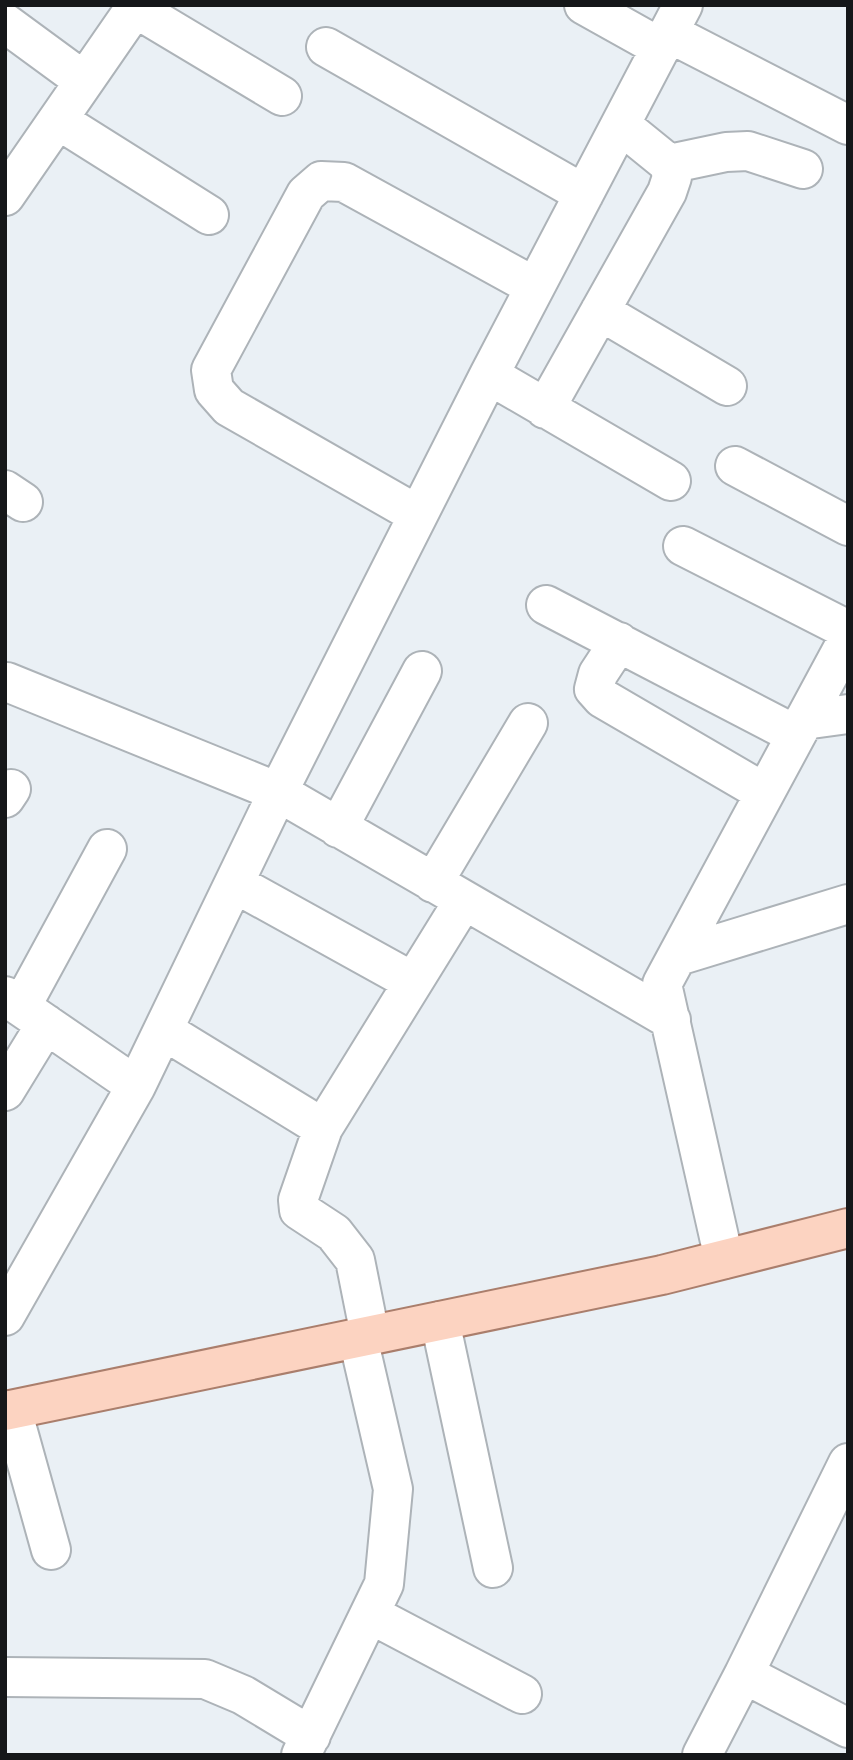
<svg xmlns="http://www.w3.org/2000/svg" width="853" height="1760" viewBox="0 0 853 1760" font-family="Quicksand,sans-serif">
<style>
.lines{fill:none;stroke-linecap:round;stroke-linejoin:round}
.minor-casing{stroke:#adb3b8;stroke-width:42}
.major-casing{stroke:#aa7e6c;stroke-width:42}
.minor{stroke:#fff;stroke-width:38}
.major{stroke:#fcd3c1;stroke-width:38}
</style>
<rect width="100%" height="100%" fill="#eaf0f5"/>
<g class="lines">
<defs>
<path id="minor" d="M 584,5 L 661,48
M 135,8 L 282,96
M 5,23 L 84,81
M 669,33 L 848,125
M 326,47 L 584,194
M 58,120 L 209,215
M 669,164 L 726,152 L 748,151 L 803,169
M 5,196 L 137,5
M 600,311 L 727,386
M 489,375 L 671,481
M 545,409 L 667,192 L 672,177 L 669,164 L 621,125
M 735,466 L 848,526
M 5,490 L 23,502
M 418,515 L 229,407 L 214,390 L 211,370 L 306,194 L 321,181 L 344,182 L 535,287
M 683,546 L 848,630
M 546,605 L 796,735
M 619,642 L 598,674 L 594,689 L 602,698 L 765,793
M 7,682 L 278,792 L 671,1020
M 804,720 L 848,714
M 5,798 L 11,789
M 338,828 L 422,671
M 234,883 L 413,982
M 433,883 L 528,723
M 678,956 L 848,904
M 5,996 L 136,1086 L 5,1316
M 21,1007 L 107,849
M 163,1030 L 323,1128
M 136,1086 L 278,792 L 489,375 L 683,5
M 5,1091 L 46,1024
M 724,1259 L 662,984 L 848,639
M 440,1321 L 493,1568
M 370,1335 L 355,1260 L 334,1233 L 299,1210 L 298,1200 L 323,1128 L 464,900
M 12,1410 L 51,1550
M 848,1463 L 744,1674 L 848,1728
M 370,1614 L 522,1694
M 5,1677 L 205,1679 L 243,1695 L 311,1736
M 301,1755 L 384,1584 L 393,1489 L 358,1338
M 702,1755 L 744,1674"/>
<path id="major" d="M 5,1411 L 662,1275 L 848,1228"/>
</defs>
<use href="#minor" class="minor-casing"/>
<use href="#major" class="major-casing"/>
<use href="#minor" class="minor"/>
<use href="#major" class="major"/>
</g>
<rect width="853" height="1760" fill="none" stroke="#151719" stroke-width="14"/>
</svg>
